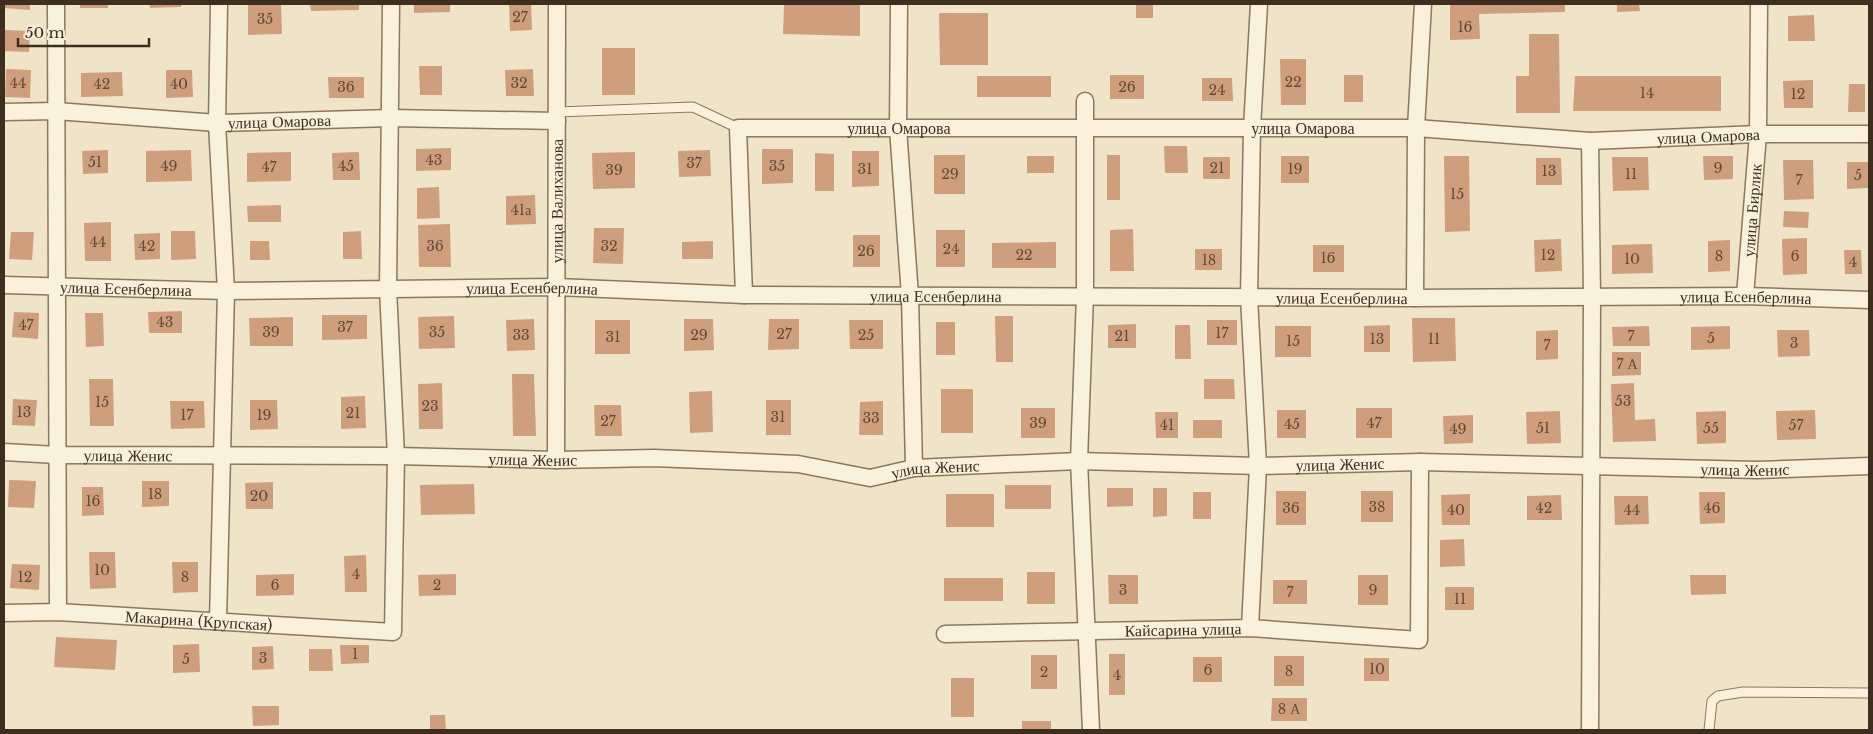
<svg xmlns="http://www.w3.org/2000/svg" width="1873" height="734" viewBox="0 0 1873 734" font-family="'Libre Baskerville',serif">
<style>
.building{fill:#cf9f7d}
.lines{fill:none;stroke-linecap:round;stroke-linejoin:round}
.lane-casing{stroke:#8d765c;stroke-width:11}
.street-casing{stroke:#8d765c;stroke-width:19}
.lane{stroke:#faf1dc;stroke-width:9}
.street{stroke:#faf1dc;stroke-width:16}
.labels{text-anchor:middle;dominant-baseline:central;stroke-width:4.5;stroke-linejoin:round;paint-order:stroke}
.number-label{font-size:14px;fill:#624a37}
.street-label{font-size:16px;fill:#3d2e20;stroke:#f7eed8}
</style>
<rect width="100%" height="100%" fill="#f0e4c8"/>
<path class="building" d="M 4,4 L 30,4 L 30,10 L 4,8 Z
M 80,4 L 108,4 L 108,8 L 80,8 Z
M 150,4 L 181,4 L 181,7 L 150,8 Z
M 248,4 L 281,4 L 282,34 L 248,35 Z
M 310,4 L 359,4 L 359,10 L 311,11 Z
M 414,4 L 450,4 L 450,12 L 414,13 Z
M 509,4 L 531,4 L 532,30 L 510,31 Z
M 860,4 L 860,36 L 783,34 L 784,5 Z
M 1136,4 L 1153,4 L 1153,18 L 1136,18 Z
M 1450,4 L 1565,4 L 1565,12 L 1479,14 L 1480,39 L 1450,40 Z
M 1617,4 L 1639,4 L 1640,11 L 1617,12 Z
M 939,13 L 988,13 L 988,65 L 940,65 Z
M 1814,15 L 1815,41 L 1788,41 L 1788,16 Z
M 5,30 L 30,31 L 29,52 L 4,51 Z
M 1529,34 L 1559,34 L 1560,113 L 1516,113 L 1516,76 L 1529,76 Z
M 602,48 L 635,48 L 635,95 L 602,95 Z
M 1280,59 L 1306,59 L 1306,105 L 1281,105 Z
M 419,66 L 442,66 L 442,95 L 420,95 Z
M 6,69 L 31,70 L 30,98 L 5,97 Z
M 533,69 L 534,96 L 506,96 L 505,70 Z
M 166,70 L 192,70 L 193,97 L 166,98 Z
M 122,72 L 123,96 L 81,97 L 81,73 Z
M 1110,75 L 1144,75 L 1144,99 L 1110,99 Z
M 1344,75 L 1363,75 L 1363,102 L 1344,102 Z
M 977,76 L 1051,76 L 1051,97 L 977,97 Z
M 1575,76 L 1721,76 L 1721,111 L 1573,111 Z
M 328,77 L 364,77 L 364,98 L 329,98 Z
M 1202,78 L 1232,78 L 1233,101 L 1202,101 Z
M 1813,80 L 1813,108 L 1784,108 L 1783,81 Z
M 1849,84 L 1865,84 L 1865,112 L 1848,112 Z
M 1164,146 L 1187,146 L 1188,173 L 1165,173 Z
M 451,148 L 451,170 L 416,171 L 416,149 Z
M 762,149 L 793,149 L 793,183 L 762,184 Z
M 108,150 L 108,173 L 83,174 L 82,151 Z
M 191,150 L 192,181 L 146,182 L 146,151 Z
M 710,150 L 711,176 L 679,177 L 678,151 Z
M 852,151 L 879,151 L 879,186 L 852,187 Z
M 291,152 L 291,181 L 247,182 L 247,153 Z
M 359,152 L 360,180 L 333,180 L 332,153 Z
M 635,152 L 635,188 L 593,189 L 592,153 Z
M 815,153 L 834,154 L 834,191 L 815,191 Z
M 934,155 L 965,155 L 965,194 L 934,194 Z
M 1107,155 L 1120,155 L 1120,200 L 1107,200 Z
M 1027,156 L 1054,156 L 1054,173 L 1027,173 Z
M 1281,156 L 1309,156 L 1309,183 L 1281,183 Z
M 1444,156 L 1469,156 L 1470,231 L 1445,232 Z
M 1703,156 L 1733,156 L 1733,179 L 1704,180 Z
M 1203,157 L 1230,157 L 1230,179 L 1203,179 Z
M 1612,157 L 1648,157 L 1649,190 L 1613,191 Z
M 1536,158 L 1561,158 L 1562,185 L 1536,185 Z
M 1783,160 L 1813,160 L 1814,199 L 1784,200 Z
M 1847,162 L 1869,162 L 1869,188 L 1847,189 Z
M 439,187 L 440,218 L 417,219 L 417,188 Z
M 535,195 L 536,224 L 506,225 L 506,196 Z
M 281,205 L 281,222 L 248,222 L 247,206 Z
M 1784,211 L 1809,212 L 1808,228 L 1783,227 Z
M 111,222 L 111,261 L 85,261 L 84,223 Z
M 450,224 L 451,267 L 419,267 L 418,225 Z
M 594,228 L 624,228 L 623,264 L 593,263 Z
M 1133,229 L 1134,271 L 1110,271 L 1110,230 Z
M 936,230 L 965,230 L 965,267 L 936,267 Z
M 171,231 L 195,231 L 196,259 L 171,260 Z
M 361,231 L 362,259 L 343,259 L 343,232 Z
M 11,232 L 34,232 L 32,260 L 9,259 Z
M 160,233 L 160,259 L 135,260 L 134,234 Z
M 853,235 L 880,235 L 880,267 L 853,267 Z
M 1807,238 L 1807,274 L 1783,275 L 1782,239 Z
M 1561,239 L 1562,271 L 1535,272 L 1534,240 Z
M 1730,240 L 1730,271 L 1708,272 L 1708,241 Z
M 250,241 L 269,241 L 270,260 L 250,260 Z
M 713,241 L 713,259 L 682,259 L 682,242 Z
M 1056,242 L 1056,268 L 992,268 L 992,243 Z
M 1652,244 L 1653,273 L 1612,274 L 1612,245 Z
M 1313,245 L 1344,245 L 1344,272 L 1313,272 Z
M 1195,249 L 1222,249 L 1222,270 L 1195,270 Z
M 1844,250 L 1861,250 L 1862,274 L 1845,274 Z
M 182,311 L 182,333 L 149,333 L 148,312 Z
M 14,312 L 39,313 L 38,339 L 12,337 Z
M 85,313 L 103,313 L 104,346 L 86,347 Z
M 322,315 L 367,315 L 367,339 L 322,340 Z
M 454,316 L 455,348 L 419,349 L 418,317 Z
M 995,316 L 1013,316 L 1013,362 L 996,362 Z
M 293,317 L 293,346 L 250,346 L 249,318 Z
M 1412,318 L 1455,318 L 1456,361 L 1413,362 Z
M 534,319 L 535,350 L 507,351 L 506,320 Z
M 684,319 L 713,319 L 714,350 L 684,351 Z
M 769,319 L 799,319 L 799,349 L 768,350 Z
M 595,320 L 630,320 L 630,354 L 595,354 Z
M 849,320 L 883,320 L 883,349 L 850,349 Z
M 1207,320 L 1237,320 L 1237,345 L 1207,345 Z
M 936,322 L 955,322 L 955,355 L 936,355 Z
M 1136,324 L 1136,348 L 1108,348 L 1108,325 Z
M 1175,325 L 1190,325 L 1191,359 L 1175,359 Z
M 1390,325 L 1390,352 L 1364,352 L 1364,326 Z
M 1275,326 L 1311,326 L 1311,357 L 1275,357 Z
M 1649,326 L 1650,346 L 1613,346 L 1612,327 Z
M 1730,326 L 1730,349 L 1691,350 L 1691,327 Z
M 1558,330 L 1558,359 L 1536,360 L 1536,331 Z
M 1777,330 L 1809,330 L 1810,356 L 1778,357 Z
M 1612,352 L 1641,352 L 1641,375 L 1612,376 Z
M 512,374 L 534,374 L 536,436 L 513,436 Z
M 89,379 L 113,379 L 114,426 L 90,426 Z
M 1204,379 L 1234,379 L 1235,399 L 1204,399 Z
M 442,383 L 443,429 L 419,429 L 418,384 Z
M 1634,383 L 1635,420 L 1655,419 L 1656,441 L 1613,442 L 1611,384 Z
M 941,389 L 973,389 L 973,433 L 941,433 Z
M 712,391 L 713,432 L 690,433 L 689,392 Z
M 365,396 L 366,428 L 341,429 L 341,397 Z
M 13,399 L 37,400 L 35,426 L 12,425 Z
M 250,400 L 277,400 L 278,429 L 250,430 Z
M 766,400 L 791,400 L 791,435 L 766,435 Z
M 170,401 L 204,401 L 205,428 L 171,429 Z
M 883,401 L 883,435 L 859,435 L 860,402 Z
M 594,405 L 621,405 L 622,436 L 595,436 Z
M 1021,408 L 1055,408 L 1055,438 L 1021,438 Z
M 1356,408 L 1392,408 L 1392,438 L 1356,438 Z
M 1277,410 L 1306,410 L 1306,438 L 1277,438 Z
M 1815,410 L 1816,439 L 1777,440 L 1776,411 Z
M 1560,411 L 1561,443 L 1527,444 L 1526,412 Z
M 1726,411 L 1726,443 L 1697,444 L 1696,412 Z
M 1155,412 L 1178,412 L 1178,438 L 1156,438 Z
M 1473,415 L 1473,443 L 1444,444 L 1443,416 Z
M 1193,420 L 1222,420 L 1222,438 L 1193,438 Z
M 9,480 L 36,481 L 34,508 L 8,507 Z
M 142,481 L 169,481 L 169,506 L 142,507 Z
M 273,482 L 273,509 L 246,509 L 245,483 Z
M 474,484 L 475,514 L 421,515 L 420,485 Z
M 1005,485 L 1051,485 L 1051,509 L 1005,509 Z
M 82,487 L 103,487 L 104,515 L 82,516 Z
M 1107,488 L 1133,488 L 1133,506 L 1107,507 Z
M 1153,488 L 1167,488 L 1167,516 L 1153,517 Z
M 1276,491 L 1306,491 L 1306,525 L 1276,525 Z
M 1361,491 L 1393,491 L 1393,522 L 1361,522 Z
M 1193,492 L 1211,492 L 1211,519 L 1193,519 Z
M 1699,492 L 1725,492 L 1725,523 L 1700,524 Z
M 946,494 L 994,494 L 994,527 L 946,527 Z
M 1470,494 L 1470,525 L 1442,525 L 1441,495 Z
M 1561,495 L 1562,520 L 1527,520 L 1527,496 Z
M 1614,496 L 1648,496 L 1649,524 L 1615,525 Z
M 1464,539 L 1465,566 L 1440,567 L 1440,540 Z
M 89,552 L 115,552 L 116,588 L 90,589 Z
M 366,555 L 367,592 L 345,592 L 344,556 Z
M 172,562 L 198,562 L 198,592 L 173,593 Z
M 12,564 L 40,565 L 39,590 L 10,588 Z
M 1027,572 L 1055,572 L 1055,604 L 1027,604 Z
M 294,574 L 294,595 L 256,596 L 256,575 Z
M 456,574 L 456,595 L 419,596 L 418,575 Z
M 1108,575 L 1138,575 L 1138,604 L 1109,604 Z
M 1358,575 L 1388,575 L 1388,605 L 1358,605 Z
M 1690,575 L 1726,575 L 1726,594 L 1691,595 Z
M 944,578 L 1003,578 L 1003,601 L 944,601 Z
M 1273,580 L 1307,580 L 1307,604 L 1273,604 Z
M 1445,587 L 1474,587 L 1474,610 L 1445,610 Z
M 56,637 L 117,640 L 115,670 L 54,667 Z
M 199,644 L 200,672 L 173,673 L 173,645 Z
M 340,645 L 369,645 L 369,663 L 341,664 Z
M 273,646 L 274,669 L 252,670 L 252,647 Z
M 309,649 L 332,649 L 333,671 L 309,671 Z
M 1109,654 L 1125,654 L 1125,695 L 1109,695 Z
M 1031,655 L 1057,655 L 1057,689 L 1031,689 Z
M 1274,656 L 1304,656 L 1304,686 L 1274,686 Z
M 1193,657 L 1222,657 L 1222,682 L 1193,682 Z
M 1364,658 L 1389,658 L 1389,681 L 1364,681 Z
M 951,678 L 974,678 L 974,717 L 951,717 Z
M 1272,698 L 1307,698 L 1307,721 L 1271,721 Z
M 252,706 L 279,706 L 279,725 L 253,726 Z
M 430,715 L 445,715 L 446,730 L 430,730 Z
M 1022,721 L 1051,721 L 1051,730 L 1022,730 Z"/>
<g class="lines">
<defs>
<path id="lane" d="M 557,112 L 693,107 L 738,128
M 1709,730 L 1712,701 L 1718,696 L 1743,692 L 1869,693"/>
<g id="street">
<path d="M 56,4 L 58,612"/>
<path d="M 899,4 L 898,128 L 910,296 L 914,468"/>
<path d="M 1085,101 L 1085,295 L 1079,461 L 1091,730"/>
<path id="s1" d="M 4,112 L 56,111 L 217,123 L 391,118 L 557,121"/>
<path d="M 1590,141 L 1592,298 L 1590,730"/>
<path id="s2" d="M 4,285 L 226,291 L 557,287 L 744,295 L 1415,298 L 1745,296 L 1869,300"/>
<path id="s3" d="M 744,295 L 738,128 L 1416,128 L 1590,141 L 1758,134 L 1869,134"/>
<path id="s4" d="M 1745,296 L 1758,134 L 1759,4"/>
<path d="M 1415,298 L 1416,128 L 1423,4"/>
<path id="s5" d="M 4,452 L 57,455 L 396,456 L 556,460 L 654,458 L 798,464 L 870,478 L 914,468 L 1079,461 L 1258,466 L 1420,462 L 1757,470 L 1869,466"/>
<path id="s6" d="M 556,460 L 557,4"/>
<path id="s7" d="M 4,613 L 58,612 L 393,632 L 396,456 L 388,289 L 391,4"/>
<path d="M 218,621 L 226,291 L 217,123 L 219,4"/>
<path d="M 1250,628 L 1258,466 L 1249,297 L 1252,128 L 1259,4"/>
<path id="s8" d="M 945,634 L 1250,628 L 1419,640 L 1420,462"/>
</g>
</defs>
<use href="#lane" class="lane-casing"/>
<use href="#street" class="street-casing"/>
<use href="#lane" class="lane"/>
<use href="#street" class="street"/>
</g>
<g class="labels">
<g class="number-label">
<text x="520" y="17">27</text>
<text x="265" y="19">35</text>
<text x="1465" y="27">16</text>
<text x="1293" y="82">22</text>
<text x="18" y="83">44</text>
<text x="519" y="83">32</text>
<text x="102" y="84">42</text>
<text x="179" y="84">40</text>
<text x="346" y="87">36</text>
<text x="1127" y="87">26</text>
<text x="1217" y="90">24</text>
<text x="1647" y="93">14</text>
<text x="1798" y="94">12</text>
<text x="434" y="160">43</text>
<text x="95" y="162">51</text>
<text x="694" y="163">37</text>
<text x="169" y="166">49</text>
<text x="346" y="166">45</text>
<text x="777" y="166">35</text>
<text x="269" y="167">47</text>
<text x="1217" y="168">21</text>
<text x="1718" y="168">9</text>
<text x="865" y="169">31</text>
<text x="1295" y="169">19</text>
<text x="614" y="170">39</text>
<text x="1549" y="171">13</text>
<text x="950" y="174">29</text>
<text x="1631" y="174">11</text>
<text x="1858" y="175">5</text>
<text x="1799" y="180">7</text>
<text x="1457" y="194">15</text>
<text x="521" y="210">41а</text>
<text x="98" y="242">44</text>
<text x="147" y="246">42</text>
<text x="435" y="246">36</text>
<text x="609" y="246">32</text>
<text x="951" y="249">24</text>
<text x="866" y="251">26</text>
<text x="1024" y="255">22</text>
<text x="1548" y="255">12</text>
<text x="1719" y="256">8</text>
<text x="1795" y="256">6</text>
<text x="1328" y="258">16</text>
<text x="1632" y="259">10</text>
<text x="1209" y="260">18</text>
<text x="1853" y="262">4</text>
<text x="165" y="322">43</text>
<text x="26" y="325">47</text>
<text x="345" y="327">37</text>
<text x="271" y="332">39</text>
<text x="437" y="332">35</text>
<text x="1222" y="333">17</text>
<text x="784" y="334">27</text>
<text x="521" y="335">33</text>
<text x="699" y="335">29</text>
<text x="866" y="335">25</text>
<text x="1122" y="336">21</text>
<text x="1631" y="336">7</text>
<text x="613" y="337">31</text>
<text x="1711" y="338">5</text>
<text x="1377" y="339">13</text>
<text x="1434" y="339">11</text>
<text x="1293" y="341">15</text>
<text x="1794" y="343">3</text>
<text x="1547" y="345">7</text>
<text x="1627" y="364">7 А</text>
<text x="1623" y="401">53</text>
<text x="102" y="402">15</text>
<text x="430" y="406">23</text>
<text x="24" y="412">13</text>
<text x="353" y="413">21</text>
<text x="187" y="415">17</text>
<text x="264" y="415">19</text>
<text x="778" y="417">31</text>
<text x="871" y="418">33</text>
<text x="608" y="421">27</text>
<text x="1038" y="423">39</text>
<text x="1374" y="423">47</text>
<text x="1292" y="424">45</text>
<text x="1167" y="425">41</text>
<text x="1796" y="425">57</text>
<text x="1543" y="428">51</text>
<text x="1711" y="428">55</text>
<text x="1458" y="429">49</text>
<text x="155" y="494">18</text>
<text x="259" y="496">20</text>
<text x="93" y="501">16</text>
<text x="1377" y="507">38</text>
<text x="1291" y="508">36</text>
<text x="1544" y="508">42</text>
<text x="1712" y="508">46</text>
<text x="1456" y="510">40</text>
<text x="1632" y="510">44</text>
<text x="102" y="570">10</text>
<text x="356" y="574">4</text>
<text x="25" y="577">12</text>
<text x="185" y="577">8</text>
<text x="275" y="585">6</text>
<text x="437" y="585">2</text>
<text x="1123" y="590">3</text>
<text x="1373" y="590">9</text>
<text x="1290" y="592">7</text>
<text x="1460" y="599">11</text>
<text x="355" y="654">1</text>
<text x="263" y="658">3</text>
<text x="186" y="659">5</text>
<text x="1377" y="669">10</text>
<text x="1208" y="670">6</text>
<text x="1289" y="671">8</text>
<text x="1044" y="672">2</text>
<text x="1117" y="675">4</text>
<text x="1289" y="709">8 А</text>
</g>
<g class="street-label">
<text stroke="none"><textPath href="#s1" startOffset="276">улица Омарова</textPath></text>
<text stroke="none"><textPath href="#s3" startOffset="328">улица Омарова</textPath></text>
<text stroke="none"><textPath href="#s3" startOffset="732">улица Омарова</textPath></text>
<text stroke="none"><textPath href="#s3" startOffset="1138">улица Омарова</textPath></text>
<text stroke="none"><textPath href="#s6" startOffset="259">улица Валиханова</textPath></text>
<text stroke="none"><textPath href="#s4" startOffset="86">улица Бирлик</textPath></text>
<text stroke="none"><textPath href="#s2" startOffset="122">улица Есенберлина</textPath></text>
<text stroke="none"><textPath href="#s2" startOffset="528">улица Есенберлина</textPath></text>
<text stroke="none"><textPath href="#s2" startOffset="932">улица Есенберлина</textPath></text>
<text stroke="none"><textPath href="#s2" startOffset="1338">улица Есенберлина</textPath></text>
<text stroke="none"><textPath href="#s2" startOffset="1742">улица Есенберлина</textPath></text>
<text stroke="none"><textPath href="#s5" startOffset="124">улица Женис</textPath></text>
<text stroke="none"><textPath href="#s5" startOffset="529">улица Женис</textPath></text>
<text stroke="none"><textPath href="#s5" startOffset="1339">улица Женис</textPath></text>
<text stroke="none"><textPath href="#s5" startOffset="1744">улица Женис</textPath></text>
<text stroke="none"><textPath href="#s5" startOffset="934">улица Женис</textPath></text>
<text stroke="none"><textPath href="#s7" startOffset="195">Макарина (Крупская)</textPath></text>
<text stroke="none"><textPath href="#s8" startOffset="238">Кайсарина улица</textPath></text>
</g>
</g>
<rect width="1873" height="734" fill="none" stroke="#3d2e20" stroke-width="10"/>
<path d="M18 38v8h131v-8" fill="none" stroke="#3d2e20" stroke-width="2.5"/>
<text x="25" y="38" font-size="15" fill="#3d2e20" stroke="#f7eed8" stroke-width="4" paint-order="stroke">50 m</text>
</svg>
